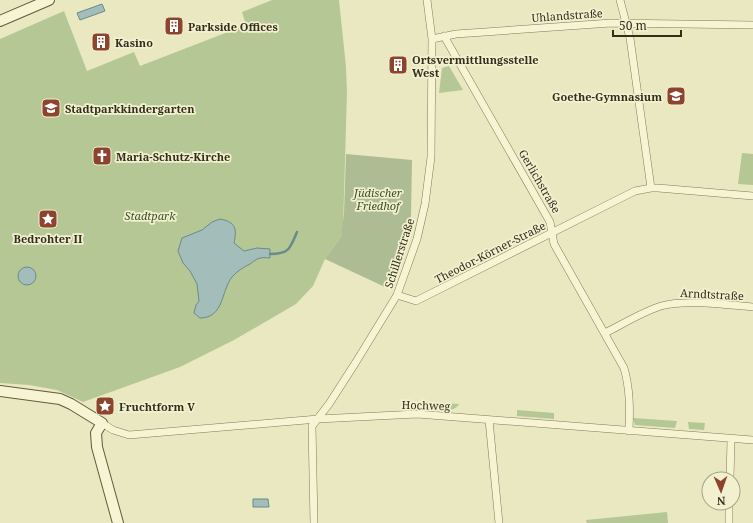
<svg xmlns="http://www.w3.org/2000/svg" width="753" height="523" viewBox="0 0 753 523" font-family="'Noto Serif',serif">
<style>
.green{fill:#b5c795}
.cemetery{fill:#aebc94}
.water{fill:#a3bdbb;stroke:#6b8a89}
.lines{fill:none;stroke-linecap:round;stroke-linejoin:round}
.stream{stroke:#6b8a89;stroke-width:2.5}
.street-casing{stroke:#827959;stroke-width:8}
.secondary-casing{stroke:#645a3d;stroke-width:12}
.street{stroke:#f6f4d3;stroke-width:7}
.secondary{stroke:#f6f4d3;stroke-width:10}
.labels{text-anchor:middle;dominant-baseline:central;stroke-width:3.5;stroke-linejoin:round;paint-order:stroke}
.street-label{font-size:11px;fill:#332d1d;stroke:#f2f1cf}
.poi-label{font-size:11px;font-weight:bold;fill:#332d1d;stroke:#f2f1cf;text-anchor:start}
.park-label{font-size:11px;font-style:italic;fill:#3a4e25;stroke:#f2f1cf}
</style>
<rect width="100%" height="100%" fill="#eae8c0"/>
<path class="green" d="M 272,0 L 339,0 L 346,67 L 347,92 L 343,228 L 341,237 L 325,259 L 313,286 L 296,304 L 234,340 L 180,367 L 83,402 L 57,390 L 29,385 L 0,383 L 0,39 L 64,11 L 87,71 L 134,52 L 140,66 L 246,25 L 242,12 Z
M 449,66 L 463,90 L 439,93 L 442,68 Z
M 742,153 L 753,154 L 753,185 L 738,184 Z
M 429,402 L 459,404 C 454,414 438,409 429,408 Z
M 517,410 L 554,413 L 554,419 L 517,416 Z
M 633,418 L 677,421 L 675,428 L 635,425 Z
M 688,422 L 705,423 L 704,430 L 689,429 Z
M 667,512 L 668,523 L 587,523 L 586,520 Z"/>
<path class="cemetery" d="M 346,154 L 412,160 L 411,216 L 385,287 L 325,259 L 341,237 L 344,213 Z"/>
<path class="water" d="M 102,4 L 105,11 L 80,20 L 77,13 Z
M 220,219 C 236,222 237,229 234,243 L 244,251 L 257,248 L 270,249 L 270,258 C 259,257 258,258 250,264 C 244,267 237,271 232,277 C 221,291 224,318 200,318 L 194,313 L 196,305 L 199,301 L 197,284 L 190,271 L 183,263 L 178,251 L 182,238 L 202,230 L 212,222 Z
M18 276a9 9 0 1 1 18 0a9 9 0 1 1-18 0Z
M 253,499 L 268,499 L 269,507 L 253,507 Z"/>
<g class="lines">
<path class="stream" d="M 270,254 C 289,254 290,249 297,232"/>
<defs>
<path id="street" d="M 620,0 L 630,38 L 651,188
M 444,36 L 550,222 L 554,244 L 624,368 C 630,389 630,409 629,431
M 432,39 L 456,34 L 611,23 L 753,25
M 397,295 L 416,301 L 635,191 L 651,188 L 658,188 L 753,196
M 605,333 C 623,324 642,312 661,306 C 686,299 727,305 753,307
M 489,420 L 499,523
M 102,423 L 113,430 L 129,435 L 318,419 L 417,414 L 753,440
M 730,479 L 731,439
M 314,523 L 312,426 L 329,404 L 356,362 L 397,295 L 417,239 L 425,204 L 431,157 L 432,39 L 427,0
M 729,523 L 729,503"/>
<path id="secondary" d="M 0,21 L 49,0
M 0,391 L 60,399 L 71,404 L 102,423 L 96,433 L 97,447 L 118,523"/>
</defs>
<use href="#street" class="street-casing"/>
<use href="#secondary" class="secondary-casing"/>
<use href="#street" class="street"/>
<use href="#secondary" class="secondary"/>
</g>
<defs>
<symbol id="building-square" viewBox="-11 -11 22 22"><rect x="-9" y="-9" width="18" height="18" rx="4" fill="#8d442e" stroke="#f2f1cf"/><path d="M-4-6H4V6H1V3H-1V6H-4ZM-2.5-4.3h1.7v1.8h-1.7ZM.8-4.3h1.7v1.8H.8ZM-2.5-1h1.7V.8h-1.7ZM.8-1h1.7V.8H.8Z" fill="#fff"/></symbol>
<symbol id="school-square" viewBox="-11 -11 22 22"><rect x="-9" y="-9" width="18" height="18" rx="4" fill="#8d442e" stroke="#f2f1cf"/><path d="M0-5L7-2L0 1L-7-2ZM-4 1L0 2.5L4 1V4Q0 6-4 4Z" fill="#fff"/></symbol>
<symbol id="church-square" viewBox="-11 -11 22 22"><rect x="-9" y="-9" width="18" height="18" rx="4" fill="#8d442e" stroke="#f2f1cf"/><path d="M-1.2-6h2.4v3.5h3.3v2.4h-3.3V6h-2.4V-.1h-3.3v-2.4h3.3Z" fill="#fff"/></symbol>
<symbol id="sight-square" viewBox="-11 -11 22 22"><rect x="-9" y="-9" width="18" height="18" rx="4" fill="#8d442e" stroke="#f2f1cf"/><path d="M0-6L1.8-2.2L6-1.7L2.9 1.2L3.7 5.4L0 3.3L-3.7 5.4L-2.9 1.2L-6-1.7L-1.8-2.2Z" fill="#fff"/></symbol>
</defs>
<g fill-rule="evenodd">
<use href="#building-square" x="163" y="15" width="22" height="22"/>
<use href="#building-square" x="90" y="31" width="22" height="22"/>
<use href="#building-square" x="387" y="54" width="22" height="22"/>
<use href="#school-square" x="665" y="85" width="22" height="22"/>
<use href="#school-square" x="40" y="97" width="22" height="22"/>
<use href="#church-square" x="91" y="145" width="22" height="22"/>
<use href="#sight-square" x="37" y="208" width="22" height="22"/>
<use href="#sight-square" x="94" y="395" width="22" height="22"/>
</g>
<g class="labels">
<g class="street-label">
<text transform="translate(567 15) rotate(-4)">Uhlandstraße</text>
<text transform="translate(540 181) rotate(60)">Gerlichstraße</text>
<text transform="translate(490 252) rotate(-27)">Theodor-Körner-Straße</text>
<text transform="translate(399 253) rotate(-72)">Schillerstraße</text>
<text transform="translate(712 294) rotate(3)">Arndtstraße</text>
<text transform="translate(426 405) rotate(2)">Hochweg</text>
</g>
<g class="poi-label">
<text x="188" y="26">Parkside Offices</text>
<text x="115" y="42">Kasino</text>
<text x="412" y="59">Ortsvermittlungsstelle<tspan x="412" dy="13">West</tspan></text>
<text x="662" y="96" text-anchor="end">Goethe-Gymnasium</text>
<text x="65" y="108">Stadtparkkindergarten</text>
<text x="116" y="156">Maria-Schutz-Kirche</text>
<text x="48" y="238" text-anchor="middle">Bedrohter II</text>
<text x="119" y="406">Fruchtform V</text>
</g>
<g class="park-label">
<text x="378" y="192">Jüdischer<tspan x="378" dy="13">Friedhof</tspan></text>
<text x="150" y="215">Stadtpark</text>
</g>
</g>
<g transform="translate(721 491) rotate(178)"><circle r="19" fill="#f2f1cf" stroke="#a6a388"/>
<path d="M0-3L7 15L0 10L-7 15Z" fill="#8d442e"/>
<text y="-6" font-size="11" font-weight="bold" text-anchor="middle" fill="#332d1d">N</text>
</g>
<path d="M613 30v6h68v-6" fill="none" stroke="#332d1d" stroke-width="2"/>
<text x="619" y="30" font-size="12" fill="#332d1d" stroke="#f2f1cf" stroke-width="3" paint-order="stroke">50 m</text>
</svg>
